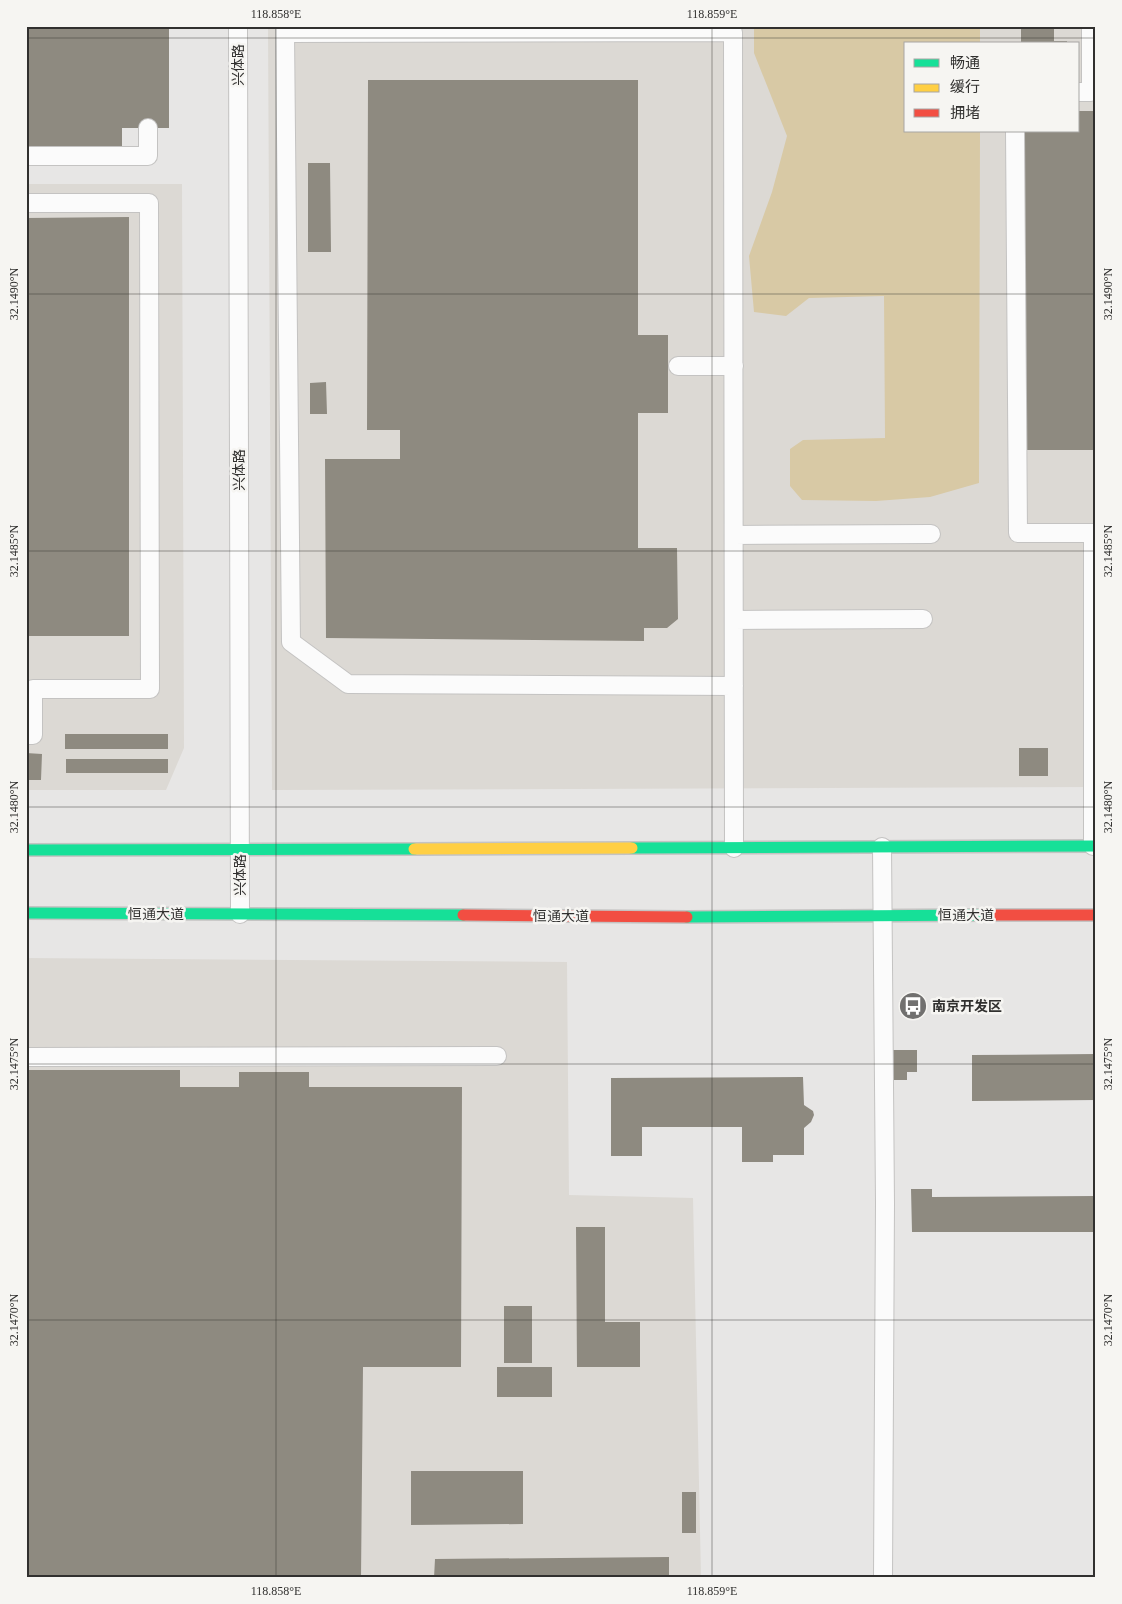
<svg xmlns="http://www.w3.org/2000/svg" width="1122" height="1604" viewBox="0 0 1122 1604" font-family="'Times New Roman','Noto Sans SC',serif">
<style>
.built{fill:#dcd9d4;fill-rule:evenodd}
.green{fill:#d8c9a5}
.building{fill:#8e8a80}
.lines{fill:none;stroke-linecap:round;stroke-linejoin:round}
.lane-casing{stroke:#c4c3c2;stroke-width:20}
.fast-casing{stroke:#c4c3c2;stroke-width:14}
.slow-casing{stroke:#c4c3c2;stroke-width:14}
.jam-casing{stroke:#c4c3c2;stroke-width:14}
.lane{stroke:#fbfbfb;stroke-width:18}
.fast{stroke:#16e098;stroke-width:11}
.slow{stroke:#ffcf43;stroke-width:11}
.jam{stroke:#f24e42;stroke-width:11}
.ticks{fill:none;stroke:#31302f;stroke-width:1;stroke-opacity:0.45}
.labels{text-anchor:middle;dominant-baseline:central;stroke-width:5;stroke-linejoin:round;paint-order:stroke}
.street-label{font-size:14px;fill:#31302f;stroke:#f6f5f2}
.poi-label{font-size:14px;font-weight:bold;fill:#31302f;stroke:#f6f5f2;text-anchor:start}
.neatline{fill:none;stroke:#31302f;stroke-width:2}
.ticks-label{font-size:12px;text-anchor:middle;fill:#31302f}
</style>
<rect width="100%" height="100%" fill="#e7e6e5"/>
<path class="built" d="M 268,26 L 1096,26 L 1096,787 L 272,790 ZM 906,44 L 1078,44 L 1078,131 L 906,131 Z
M 26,184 L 182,184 L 184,748 L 166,790 L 26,790 Z
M 26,958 L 567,962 L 569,1195 L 693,1198 L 701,1578 L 26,1578 Z"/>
<path class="green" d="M 754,26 L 980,26 L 980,44 L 906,44 L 906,131 L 980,131 L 979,483 L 930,497 L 876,501 L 802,500 L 790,486 L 790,449 L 803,440 L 885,438 L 884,296 L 809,298 L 786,316 L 754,312 L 749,256 L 772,192 L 787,136 L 754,53 Z"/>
<path class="building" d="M 26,26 L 169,26 L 169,128 L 122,128 L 122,146 L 26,146 Z
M 1021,26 L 1054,26 L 1054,41 L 1067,41 L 1067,44 L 1021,44 Z
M 368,80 L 638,80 L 638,335 L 668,335 L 668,413 L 638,413 L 638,548 L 677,548 L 678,619 L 667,628 L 644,628 L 644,641 L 326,638 L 325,459 L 400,459 L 400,430 L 367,430 Z
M 1078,111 L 1096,111 L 1096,450 L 1024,450 L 1024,131 L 1078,131 Z
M 308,163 L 330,163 L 331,252 L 308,252 Z
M 129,217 L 129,636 L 26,636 L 26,218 Z
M 326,382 L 327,414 L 310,414 L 310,383 Z
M 65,734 L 168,734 L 168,749 L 65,749 Z
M 1019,748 L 1048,748 L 1048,776 L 1019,776 Z
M 26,753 L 42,754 L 41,780 L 26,780 Z
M 66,759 L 168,759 L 168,773 L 66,773 Z
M 892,1050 L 917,1050 L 917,1072 L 907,1072 L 907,1080 L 892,1080 Z
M 1096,1054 L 1096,1100 L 972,1101 L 972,1055 Z
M 26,1070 L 180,1070 L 180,1087 L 239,1087 L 239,1072 L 309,1072 L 309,1087 L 462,1087 L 461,1367 L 363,1367 L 361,1578 L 26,1578 Z
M 803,1077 L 804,1105 L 813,1111 L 814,1115 L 811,1122 L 804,1128 L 804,1155 L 773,1155 L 773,1162 L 742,1162 L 742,1127 L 642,1127 L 642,1156 L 611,1156 L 611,1078 Z
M 911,1189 L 932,1189 L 932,1197 L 1096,1196 L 1096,1232 L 912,1232 Z
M 576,1227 L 605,1227 L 605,1322 L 640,1322 L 640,1367 L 577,1367 Z
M 504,1306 L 532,1306 L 532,1363 L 504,1363 Z
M 497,1367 L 552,1367 L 552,1397 L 497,1397 Z
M 411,1471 L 523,1471 L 523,1524 L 411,1525 Z
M 682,1492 L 696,1492 L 696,1533 L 682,1533 Z
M 669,1557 L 669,1578 L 434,1578 L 435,1559 Z"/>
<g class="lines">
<defs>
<path id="lane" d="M 238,26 L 240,914
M 285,26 L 285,33 L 733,32 L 734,848
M 285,33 L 291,642 L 348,684 L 734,686
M 1078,92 L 1091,92 L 1091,26
M 1015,131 L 1018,533 L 1096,533
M 26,156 L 148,156 L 148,128
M 26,203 L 149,203 L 150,689 L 33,689 L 33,735 L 26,735
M 678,366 L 734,366
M 1093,533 L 1093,846
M 734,535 L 931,534
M 734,620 L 923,619
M 882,847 L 885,1203 L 883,1578
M 26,1057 L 497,1056"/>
<path id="fast" d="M 632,848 L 1096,846
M 26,850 L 414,849
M 26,913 L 463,915
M 687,917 L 987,915"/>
<path id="slow" d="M 414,849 L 632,848"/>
<path id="jam" d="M 463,915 L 687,917
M 987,915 L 1096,915"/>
</defs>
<use href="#lane" class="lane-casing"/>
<use href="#fast" class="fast-casing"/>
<use href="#slow" class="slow-casing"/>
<use href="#jam" class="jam-casing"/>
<use href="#lane" class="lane"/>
<use href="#fast" class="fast"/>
<use href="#slow" class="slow"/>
<use href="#jam" class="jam"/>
</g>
<path class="ticks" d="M 276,26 L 276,1578M 712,26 L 712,1578M 26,38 L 1096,38M 26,294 L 1096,294M 26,551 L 1096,551M 26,807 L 1096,807M 26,1064 L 1096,1064M 26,1320 L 1096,1320M 26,1577 L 1096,1577"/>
<defs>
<symbol id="bus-disc" viewBox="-11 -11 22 22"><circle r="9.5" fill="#71706f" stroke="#f6f5f2"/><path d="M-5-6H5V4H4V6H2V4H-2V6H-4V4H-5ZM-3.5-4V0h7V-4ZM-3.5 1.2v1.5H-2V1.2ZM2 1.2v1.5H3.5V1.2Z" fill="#fff"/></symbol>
</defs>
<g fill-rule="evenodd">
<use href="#bus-disc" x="897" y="990" width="32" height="32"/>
</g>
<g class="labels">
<g class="street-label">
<text transform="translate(238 65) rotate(-90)">兴体路</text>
<text transform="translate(239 470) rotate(-90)">兴体路</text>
<text transform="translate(240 875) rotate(-90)">兴体路</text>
<text x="156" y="914">恒通大道</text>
<text x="966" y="915">恒通大道</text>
<text x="561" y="916">恒通大道</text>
</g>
<g class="poi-label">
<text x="932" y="1006">南京开发区</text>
</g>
</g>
<rect width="1122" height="1604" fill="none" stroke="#f6f5f2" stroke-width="55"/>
<rect x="904" y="42" width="175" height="90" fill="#f6f5f2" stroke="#a7a6a4"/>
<rect x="914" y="59" width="25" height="8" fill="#16e098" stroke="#a7a6a4"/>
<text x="950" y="68" font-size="15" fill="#31302f">畅通</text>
<rect x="914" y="84" width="25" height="8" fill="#ffcf43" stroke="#a7a6a4"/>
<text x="950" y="92" font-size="15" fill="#31302f">缓行</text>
<rect x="914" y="109" width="25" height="8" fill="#f24e42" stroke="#a7a6a4"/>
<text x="950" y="118" font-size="15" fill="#31302f">拥堵</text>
<rect x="28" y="28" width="1066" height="1548" class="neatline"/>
<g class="ticks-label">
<text x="276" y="18">118.858°E</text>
<text x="712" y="18">118.859°E</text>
<text transform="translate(14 294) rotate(-90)" y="4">32.1490°N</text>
<text transform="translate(1108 294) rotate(-90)" y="4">32.1490°N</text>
<text transform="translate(14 551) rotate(-90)" y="4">32.1485°N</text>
<text transform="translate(1108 551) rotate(-90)" y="4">32.1485°N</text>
<text transform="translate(14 807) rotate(-90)" y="4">32.1480°N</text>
<text transform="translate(1108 807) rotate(-90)" y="4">32.1480°N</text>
<text transform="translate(14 1064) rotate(-90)" y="4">32.1475°N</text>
<text transform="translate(1108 1064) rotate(-90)" y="4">32.1475°N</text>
<text transform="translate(14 1320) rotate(-90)" y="4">32.1470°N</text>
<text transform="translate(1108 1320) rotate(-90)" y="4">32.1470°N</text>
<text x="276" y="1595">118.858°E</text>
<text x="712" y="1595">118.859°E</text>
</g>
</svg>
